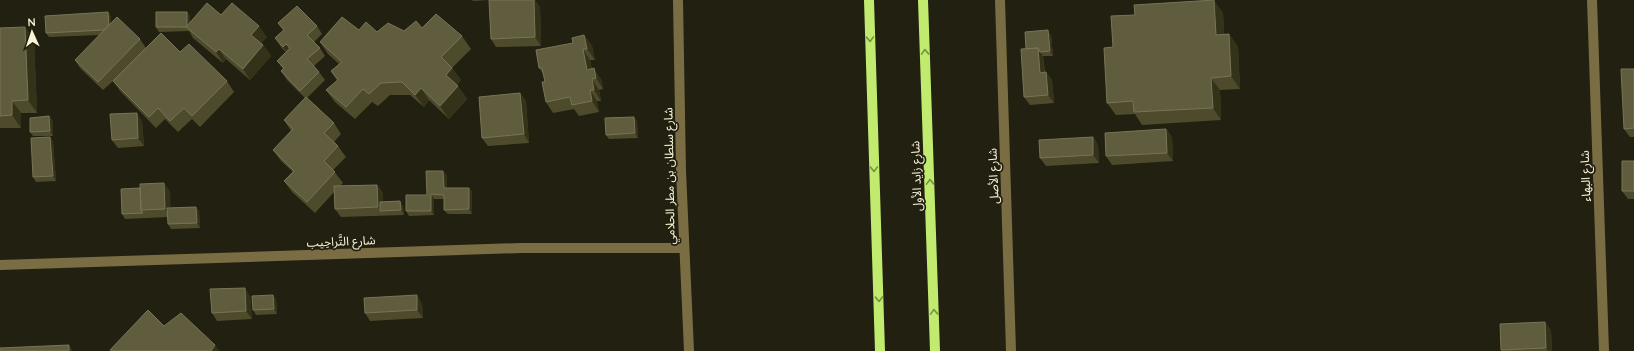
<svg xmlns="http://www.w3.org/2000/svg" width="1634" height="351" viewBox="0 0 1634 351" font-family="Quicksand,'Noto Sans Arabic',sans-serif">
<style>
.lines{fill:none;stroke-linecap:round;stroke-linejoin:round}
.minor{stroke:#7b6d43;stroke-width:10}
.major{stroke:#c0eb6e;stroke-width:10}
.wall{fill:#4e4b2d}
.shaded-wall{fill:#35321a}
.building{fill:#605d3f;stroke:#787557}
.oneway{stroke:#799044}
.labels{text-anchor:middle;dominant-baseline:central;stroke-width:3.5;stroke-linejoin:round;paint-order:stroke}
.street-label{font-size:12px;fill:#faf4d8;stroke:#222011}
</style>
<rect width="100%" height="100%" fill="#222011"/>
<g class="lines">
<path class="minor" d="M 678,0 L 681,171 L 689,351
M 1000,0 L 1011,351
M 1592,0 L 1604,351
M 0,265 L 521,248 L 684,248"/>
<path class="major" d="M 869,0 L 880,351
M 923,0 L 935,351"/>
</g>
<path class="wall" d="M 472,0 L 535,0 L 540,7 L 541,46 L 496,47 L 491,39 L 489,0 L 473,1 Z
M 108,12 L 111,17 L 111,23 L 140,39 L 146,48 L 129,65 L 180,52 L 227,81 L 234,92 L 200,127 L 192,119 L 178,132 L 165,119 L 156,128 L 120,91 L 113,81 L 103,90 L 80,68 L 75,60 L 99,35 L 49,37 L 46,33 Z
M 187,12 L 190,16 L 190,22 L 221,15 L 267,37 L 261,43 L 263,45 L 271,56 L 250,80 L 226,59 L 223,63 L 193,38 L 189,31 L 159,32 L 156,27 Z
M 1223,13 L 1224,34 L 1229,34 L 1238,47 L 1240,89 L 1220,90 L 1221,120 L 1142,125 L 1135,114 L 1116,115 L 1107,103 L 1113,47 Z
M 278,23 L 317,26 L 322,34 L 314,42 L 320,48 L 325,56 L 314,66 L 319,72 L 325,80 L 307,98 L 334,123 L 341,134 L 334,142 L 338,146 L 346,157 L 333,170 L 343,183 L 340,186 L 377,185 L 383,193 L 383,202 L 400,201 L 403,206 L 404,215 L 341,217 L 335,209 L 334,192 L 315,213 L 292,192 L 284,181 L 293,172 L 281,161 L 273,150 L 291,131 L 284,120 L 305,98 L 287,80 L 281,71 L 283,69 L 277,61 L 286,52 L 281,47 L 275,38 L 283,30 Z
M 0,28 L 34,39 L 37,113 L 21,113 L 21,128 L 0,128 Z
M 422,28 L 462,36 L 471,49 L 452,68 L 461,80 L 457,85 L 467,99 L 449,119 L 429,100 L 424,107 L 410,95 L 390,95 L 378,106 L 372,102 L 355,119 L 335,102 L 326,90 L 337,80 L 331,71 L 339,64 L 328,54 L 320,42 L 359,30 L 377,32 L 404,31 Z
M 584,35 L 592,46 L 595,60 L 590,60 L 592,69 L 601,79 L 603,89 L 599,90 L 601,101 L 597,101 L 599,112 L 579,116 L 574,109 L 553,113 L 546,102 L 545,82 L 544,75 L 539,68 Z
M 1051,35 L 1053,56 L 1043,56 L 1045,72 L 1046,72 L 1052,80 L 1054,103 L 1030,105 L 1024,97 L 1026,49 Z
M 1634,69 L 1634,137 L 1630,137 L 1624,129 Z
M 520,93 L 526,101 L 529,143 L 488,146 L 482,138 Z
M 49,116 L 53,121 L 53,136 L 33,136 L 30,132 Z
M 634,117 L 637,121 L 638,138 L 609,139 L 606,135 Z
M 142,121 L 144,146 L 118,148 L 112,140 Z
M 1166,129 L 1172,137 L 1173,161 L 1112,165 L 1106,156 Z
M 50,137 L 53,142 L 56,181 L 36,182 L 33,177 Z
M 1093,137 L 1098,145 L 1099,163 L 1046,166 L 1040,158 Z
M 1634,161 L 1634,199 L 1628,199 L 1622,191 Z
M 447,175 L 447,188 L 469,188 L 472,192 L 472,214 L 448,214 L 444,210 L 444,199 L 434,199 L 434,215 L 409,216 L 406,211 L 427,195 Z
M 170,191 L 170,208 L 196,207 L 199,211 L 200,228 L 171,229 L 168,224 L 168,217 L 125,219 L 122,214 Z
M 273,295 L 276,299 L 277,314 L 256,315 L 253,310 Z
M 250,296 L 252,319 L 217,321 L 212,313 Z
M 422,304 L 423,318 L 370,321 L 365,313 Z
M 1545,322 L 1551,331 L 1552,351 L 1502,351 L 1501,350 Z"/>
<path class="shaded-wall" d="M 534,0 L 535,0 L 540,7 L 541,46 L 535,37 Z
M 1214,0 L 1223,13 L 1225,47 L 1216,35 Z
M 108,12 L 111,17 L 112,34 L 109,30 Z
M 187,12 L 190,16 L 190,31 L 187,27 Z
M 259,26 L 267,37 L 259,46 L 251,35 Z
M 25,27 L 34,39 L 37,113 L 28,100 Z
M 1048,30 L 1051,35 L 1053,56 L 1050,51 Z
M 1229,34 L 1238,47 L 1240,89 L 1231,76 Z
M 584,35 L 592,46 L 595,60 L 587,49 Z
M 286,44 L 292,53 L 289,55 L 283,47 Z
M 263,45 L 271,56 L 250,80 L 243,69 Z
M 1038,48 L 1043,56 L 1045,81 L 1040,73 Z
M 219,49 L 226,59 L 223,63 L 216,52 Z
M 583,49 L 590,60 L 594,78 L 587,70 Z
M 452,68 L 461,80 L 454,88 L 446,75 Z
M 594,68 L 601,79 L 603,89 L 596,78 Z
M 1046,72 L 1052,80 L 1054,103 L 1048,95 Z
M 1211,78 L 1220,90 L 1221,120 L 1213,108 Z
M 592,79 L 599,90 L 601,101 L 594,90 Z
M 458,86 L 467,99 L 449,119 L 440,106 Z
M 421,88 L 429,100 L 424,107 L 415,95 Z
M 590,90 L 597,101 L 599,112 L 592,101 Z
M 520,93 L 526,101 L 529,143 L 524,134 Z
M 12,101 L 21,113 L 21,128 L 12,115 Z
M 137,113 L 142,121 L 144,146 L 138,138 Z
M 49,116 L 53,121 L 53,136 L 50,131 Z
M 634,117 L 637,121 L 638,138 L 635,133 Z
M 1166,129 L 1172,137 L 1173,161 L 1167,153 Z
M 50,137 L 53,142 L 56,181 L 53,176 Z
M 1093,137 L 1098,145 L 1099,163 L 1093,155 Z
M 443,171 L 447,175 L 447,192 L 444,188 Z
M 164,183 L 170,191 L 171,217 L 165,209 Z
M 377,185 L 383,193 L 383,211 L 380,211 L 378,207 Z
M 469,188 L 472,192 L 472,214 L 469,209 Z
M 431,194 L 434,199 L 434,215 L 431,211 Z
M 400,201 L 403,206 L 404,215 L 401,210 Z
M 196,207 L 199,211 L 200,228 L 197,223 Z
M 245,288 L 250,296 L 252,319 L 246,311 Z
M 273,295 L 276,299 L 277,314 L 274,309 Z
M 417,295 L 422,304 L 423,318 L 417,310 Z
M 1545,322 L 1551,331 L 1552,351 L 1548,351 L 1546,348 Z
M 69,345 L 73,351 L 69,351 Z
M 215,345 L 220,351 L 211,351 Z"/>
<path class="building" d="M 489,0 L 534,0 L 535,37 L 491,39 Z
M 1214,0 L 1216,35 L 1229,34 L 1231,76 L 1211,78 L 1213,108 L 1134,112 L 1133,101 L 1107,103 L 1104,48 L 1113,47 L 1111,16 L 1135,15 L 1134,5 Z
M 207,3 L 221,15 L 232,3 L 259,26 L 251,35 L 263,45 L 243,69 L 219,49 L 216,52 L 186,27 Z
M 297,6 L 317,26 L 307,35 L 320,48 L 307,59 L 319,72 L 300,91 L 281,71 L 284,68 L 277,61 L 290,48 L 286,44 L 283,47 L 275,38 L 284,30 L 278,23 Z
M 108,12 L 109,25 L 104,30 L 46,33 L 45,16 Z
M 156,12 L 187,12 L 187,25 L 186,27 L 156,27 Z
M 436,14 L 462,36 L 441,57 L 452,68 L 446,75 L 458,86 L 440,106 L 421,88 L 415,95 L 402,82 L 381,83 L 369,94 L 363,89 L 346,107 L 326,90 L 338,80 L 331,71 L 342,62 L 320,42 L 342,17 L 359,30 L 366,22 L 377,32 L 388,23 L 404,31 L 416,21 L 422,28 Z
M 117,17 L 140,39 L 98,82 L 75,60 Z
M 25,27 L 28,100 L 12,101 L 12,115 L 0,116 L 0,28 Z
M 1048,30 L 1050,51 L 1040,52 L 1038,48 L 1026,49 L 1025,32 Z
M 161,33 L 180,52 L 189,44 L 227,81 L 192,116 L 184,108 L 170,121 L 158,108 L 149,117 L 113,81 Z
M 584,35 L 587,49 L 583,49 L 587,70 L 594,68 L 596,78 L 592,79 L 594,90 L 590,90 L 592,101 L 572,105 L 570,97 L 546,102 L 542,82 L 545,82 L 542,68 L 539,68 L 536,50 L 573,43 L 572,38 Z
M 1038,48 L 1040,73 L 1046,72 L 1048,95 L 1024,97 L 1021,49 Z
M 1621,69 L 1634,69 L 1634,128 L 1624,129 Z
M 520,93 L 524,134 L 482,138 L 479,97 Z
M 306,97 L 334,123 L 324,133 L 338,146 L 324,161 L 335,172 L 307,202 L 284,181 L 294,171 L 273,150 L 293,129 L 284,120 Z
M 137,113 L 138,138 L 112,140 L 110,114 Z
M 49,116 L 50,131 L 30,132 L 30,118 Z
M 634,117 L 635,133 L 606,135 L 605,118 Z
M 1166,129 L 1167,153 L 1106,156 L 1105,133 Z
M 50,137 L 53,176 L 33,177 L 31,138 Z
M 1093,137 L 1093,155 L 1040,158 L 1039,140 Z
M 1622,161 L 1634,161 L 1634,191 L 1622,191 Z
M 426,171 L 443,171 L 444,188 L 469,188 L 469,209 L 444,210 L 444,195 L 431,194 L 431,211 L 406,211 L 406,195 L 427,195 Z
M 164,183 L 165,209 L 141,210 L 140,184 Z
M 377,185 L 378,207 L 335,209 L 334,186 Z
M 140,188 L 141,210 L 143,213 L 122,214 L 121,189 Z
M 400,201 L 401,210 L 380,211 L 380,202 Z
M 196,207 L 197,223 L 168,224 L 167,208 Z
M 245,288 L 246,311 L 212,313 L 210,289 Z
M 273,295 L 274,309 L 253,310 L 252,296 Z
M 417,295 L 417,310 L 365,313 L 364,298 Z
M 148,310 L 164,326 L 181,313 L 215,345 L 211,351 L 112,351 L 110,350 Z
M 1545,322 L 1546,348 L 1501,350 L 1500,324 Z
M 69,345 L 69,351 L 0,351 L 0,348 Z"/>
<defs><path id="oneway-chevron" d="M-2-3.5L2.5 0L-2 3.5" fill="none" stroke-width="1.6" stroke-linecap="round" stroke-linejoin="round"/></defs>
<g class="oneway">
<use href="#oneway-chevron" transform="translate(870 39) rotate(88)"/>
<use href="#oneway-chevron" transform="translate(925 52) rotate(-92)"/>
<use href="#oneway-chevron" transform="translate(874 169) rotate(88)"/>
<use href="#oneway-chevron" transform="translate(930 182) rotate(-92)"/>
<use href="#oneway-chevron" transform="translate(879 299) rotate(88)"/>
<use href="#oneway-chevron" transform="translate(934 312) rotate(-92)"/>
</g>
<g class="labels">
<g class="street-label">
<text transform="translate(669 176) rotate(-91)">شارع سلطان بن مطر الحلامي</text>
<text transform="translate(916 176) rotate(-92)">شارع زايد الأول</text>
<text transform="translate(993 176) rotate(-92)">شارع الأصل</text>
<text transform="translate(1585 176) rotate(-92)">شارع البهاء</text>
<text transform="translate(341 241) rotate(-2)">شارع التَّراحِيب</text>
</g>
</g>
<g transform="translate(32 32) rotate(357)" stroke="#222011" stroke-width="3" paint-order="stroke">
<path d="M0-3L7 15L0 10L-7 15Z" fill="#faf4d8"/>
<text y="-6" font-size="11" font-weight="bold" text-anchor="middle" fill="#faf4d8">N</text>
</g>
</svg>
